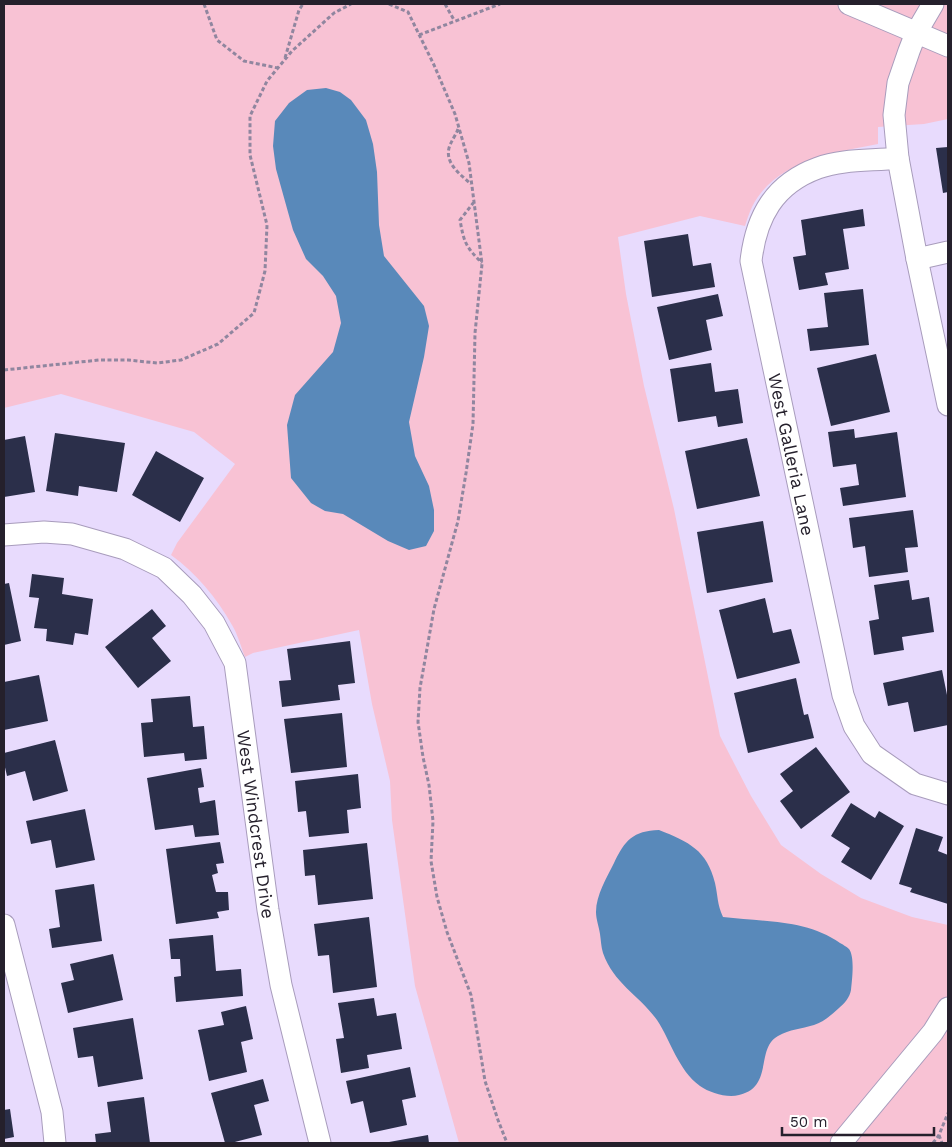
<svg xmlns="http://www.w3.org/2000/svg" width="952" height="1147" viewBox="0 0 952 1147" font-family="'Work Sans',sans-serif">
<style>
.green{fill:#f8c2d4}
.water{fill:#5989ba}
.building{fill:#2b2f4a}
.lines{fill:none;stroke-linecap:round;stroke-linejoin:round}
.minor-casing{stroke:#a89cbc;stroke-width:23}
.path{stroke:#90869f;stroke-width:3;stroke-dasharray:4 2.5;stroke-linecap:butt}
.minor{stroke:#fff;stroke-width:21}
.labels{text-anchor:middle;dominant-baseline:central;stroke-width:5;stroke-linejoin:round;paint-order:stroke}
.street-label{font-size:18px;fill:#25202c;stroke:#fff}
</style>
<rect width="100%" height="100%" fill="#e8dbfd"/>
<path class="green" d="M 4,4 L 948,4 L 948,119 L 924,124 L 878,127 L 878,144 C 832,153 775,161 752,207 C 749,213 747,220 745,226 L 700,216 L 618,237 L 626,294 L 644,386 L 674,509 L 720,736 L 751,796 L 781,845 L 821,874 L 861,898 L 912,917 L 948,925 L 948,1143 L 459,1143 L 415,986 L 392,820 L 390,781 L 372,704 L 359,630 L 253,653 L 245,657 C 241,647 238,635 232,625 C 217,598 196,573 171,555 L 177,543 L 235,464 L 194,432 L 61,394 L 4,408 Z"/>
<path class="water" d="M 326,88 L 340,92 L 351,100 L 366,120 L 373,144 L 377,172 L 379,225 L 384,256 L 424,306 L 429,326 L 424,357 L 409,422 L 415,456 L 429,486 L 434,510 L 434,531 L 426,546 L 409,550 L 388,541 L 343,514 L 325,511 L 311,503 L 291,478 L 287,425 L 295,395 L 333,352 L 341,323 L 336,296 L 323,276 L 306,259 L 293,230 L 276,169 L 273,146 L 275,121 L 289,103 L 307,90 Z
M 659,830 C 689,842 707,850 715,883 C 718,896 717,904 723,917 C 763,922 806,919 840,943 C 842,944 847,947 849,949 C 855,957 852,980 851,990 C 850,997 844,1004 839,1008 C 831,1015 824,1022 814,1025 C 801,1029 790,1029 778,1036 C 755,1049 774,1087 739,1095 C 727,1098 710,1093 700,1086 C 678,1070 671,1041 657,1020 C 639,995 614,984 603,953 C 601,947 601,940 600,934 C 599,927 596,919 596,912 C 596,895 607,877 614,863 C 625,840 633,831 659,830 Z"/>
<path class="building" d="M 948,147 L 948,192 L 943,193 L 936,148 Z
M 863,209 L 865,226 L 843,229 L 849,269 L 825,273 L 828,285 L 799,290 L 793,257 L 806,255 L 801,220 Z
M 688,234 L 693,266 L 711,263 L 715,287 L 652,297 L 644,241 Z
M 863,289 L 869,345 L 810,351 L 807,329 L 828,327 L 824,293 Z
M 718,294 L 723,316 L 706,320 L 712,350 L 669,360 L 657,307 Z
M 876,354 L 890,412 L 831,426 L 817,368 Z
M 711,363 L 715,392 L 738,389 L 743,423 L 718,427 L 716,416 L 678,422 L 670,369 Z
M 854,429 L 855,438 L 897,432 L 906,497 L 843,506 L 840,488 L 859,485 L 856,464 L 833,467 L 828,432 Z
M 55,433 L 125,443 L 117,492 L 79,486 L 78,496 L 46,491 Z
M 25,436 L 35,492 L 4,497 L 4,440 Z
M 747,438 L 760,496 L 697,509 L 685,451 Z
M 156,451 L 204,478 L 180,522 L 132,495 Z
M 913,510 L 918,547 L 905,548 L 908,572 L 869,577 L 865,546 L 853,548 L 849,518 Z
M 763,521 L 773,582 L 707,593 L 697,532 Z
M 32,574 L 64,578 L 62,594 L 93,599 L 88,635 L 75,633 L 73,645 L 46,641 L 47,629 L 34,628 L 39,598 L 29,597 Z
M 909,580 L 912,600 L 929,597 L 934,632 L 902,637 L 904,650 L 874,655 L 869,621 L 879,619 L 874,585 Z
M 9,583 L 21,641 L 4,645 L 4,584 Z
M 765,598 L 773,633 L 791,629 L 800,663 L 737,679 L 719,610 Z
M 152,609 L 166,626 L 152,638 L 171,661 L 138,688 L 105,647 Z
M 350,641 L 355,683 L 338,685 L 340,700 L 282,707 L 279,681 L 291,680 L 287,649 Z
M 942,670 L 948,700 L 948,725 L 914,732 L 908,702 L 888,706 L 883,683 Z
M 39,675 L 48,721 L 4,730 L 4,682 Z
M 796,678 L 804,715 L 808,714 L 814,738 L 748,753 L 734,693 Z
M 190,696 L 193,727 L 204,726 L 207,759 L 185,761 L 184,753 L 144,757 L 141,723 L 153,722 L 151,699 Z
M 342,713 L 347,767 L 291,773 L 284,719 Z
M 55,740 L 68,791 L 33,801 L 25,771 L 7,776 L 4,763 L 4,753 Z
M 816,747 L 850,792 L 801,829 L 780,801 L 793,791 L 780,774 Z
M 201,768 L 204,787 L 198,788 L 200,803 L 215,800 L 219,835 L 195,837 L 193,825 L 155,830 L 147,778 Z
M 358,774 L 361,808 L 347,810 L 349,833 L 309,837 L 306,811 L 298,812 L 295,781 Z
M 851,803 L 875,818 L 879,811 L 904,826 L 871,880 L 841,862 L 850,848 L 831,836 Z
M 85,809 L 95,860 L 56,868 L 51,840 L 31,844 L 26,821 Z
M 916,828 L 943,837 L 938,851 L 948,855 L 948,904 L 910,892 L 912,888 L 899,884 Z
M 220,842 L 224,863 L 216,864 L 218,873 L 212,875 L 216,892 L 228,892 L 229,910 L 217,912 L 219,918 L 176,924 L 166,849 Z
M 367,843 L 373,899 L 318,905 L 315,875 L 305,876 L 303,850 Z
M 94,884 L 102,941 L 52,948 L 49,929 L 60,927 L 55,890 Z
M 369,917 L 377,987 L 333,993 L 329,955 L 318,956 L 314,924 Z
M 213,935 L 216,971 L 241,969 L 243,996 L 176,1002 L 174,977 L 181,976 L 180,959 L 171,959 L 169,939 Z
M 113,954 L 123,1000 L 68,1013 L 61,983 L 74,980 L 70,964 Z
M 374,998 L 377,1016 L 396,1013 L 402,1049 L 367,1055 L 369,1068 L 341,1073 L 336,1039 L 344,1038 L 338,1003 Z
M 246,1006 L 253,1039 L 241,1042 L 247,1072 L 209,1081 L 198,1030 L 224,1025 L 221,1012 Z
M 133,1018 L 143,1079 L 98,1087 L 93,1056 L 78,1058 L 73,1028 Z
M 410,1067 L 416,1097 L 402,1100 L 407,1125 L 370,1133 L 363,1101 L 351,1104 L 346,1081 Z
M 263,1079 L 269,1101 L 254,1105 L 262,1135 L 231,1143 L 225,1143 L 211,1093 Z
M 144,1097 L 150,1143 L 96,1143 L 95,1134 L 111,1132 L 107,1102 Z
M 10,1109 L 14,1137 L 4,1139 L 4,1110 Z
M 428,1135 L 429,1143 L 389,1143 L 389,1142 Z"/>
<g class="lines">
<defs>
<g id="minor">
<path d="M 849,4 L 948,46"/>
<path d="M 933,4 L 916,33 L 909,51 L 898,83 L 894,115 L 898,158 L 917,259 L 948,405"/>
<path id="s1" d="M 898,158 C 872,161 842,159 818,168 C 774,184 756,217 751,261 L 843,695 L 854,726 L 872,754 L 915,784 L 948,794"/>
<path d="M 917,259 L 948,252"/>
<path id="s2" d="M 4,535 L 44,532 L 72,534 L 125,549 L 164,568 L 192,595 L 214,623 L 235,663 L 268,910 L 281,985 L 320,1143"/>
<path d="M 4,925 L 52,1112 L 55,1143"/>
<path d="M 841,1143 L 933,1032 L 948,1008"/>
</g>
</defs>
<use href="#minor" class="minor-casing"/>
<path class="path" d="M 204,4 L 217,40 L 244,61 L 278,68
M 389,4 L 408,12 L 434,65 L 455,114 L 469,163 L 482,264 L 475,333 L 473,424 L 466,473 L 458,521 L 434,609 L 420,688 L 418,722 L 423,757 L 429,785 L 433,821 L 431,861 L 437,897 L 447,932 L 471,995 L 485,1081 L 498,1120 L 507,1143
M 445,4 L 454,20
M 419,35 L 500,4
M 285,58 L 299,10 L 303,4
M 458,129 C 456,135 451,141 449,148 C 445,164 461,175 471,184
M 474,202 L 460,220 C 464,243 466,247 482,263
M 4,370 L 99,360 L 128,360 L 157,363 L 181,360 L 218,344 L 254,313 L 265,271 L 267,225 L 250,155 L 250,116 L 267,81 L 292,51 L 334,13 L 351,4
M 939,1135 L 942,1143
M 933,1143 L 939,1135 L 948,1113"/>
<use href="#minor" class="minor"/>
</g>
<g class="labels">
<g class="street-label">
<text stroke="none"><textPath href="#s1" startOffset="400">West Galleria Lane</textPath></text>
<text stroke="none"><textPath href="#s2" startOffset="449">West Windcrest Drive</textPath></text>
</g>
</g>
<rect width="952" height="1147" fill="none" stroke="#25202c" stroke-width="10"/>
<path d="M782 1127v8h152v-8" fill="none" stroke="#25202c" stroke-width="2.5"/>
<text x="790" y="1127" font-size="15" fill="#25202c" stroke="#ffffff" stroke-width="4" paint-order="stroke">50 m</text>
</svg>
